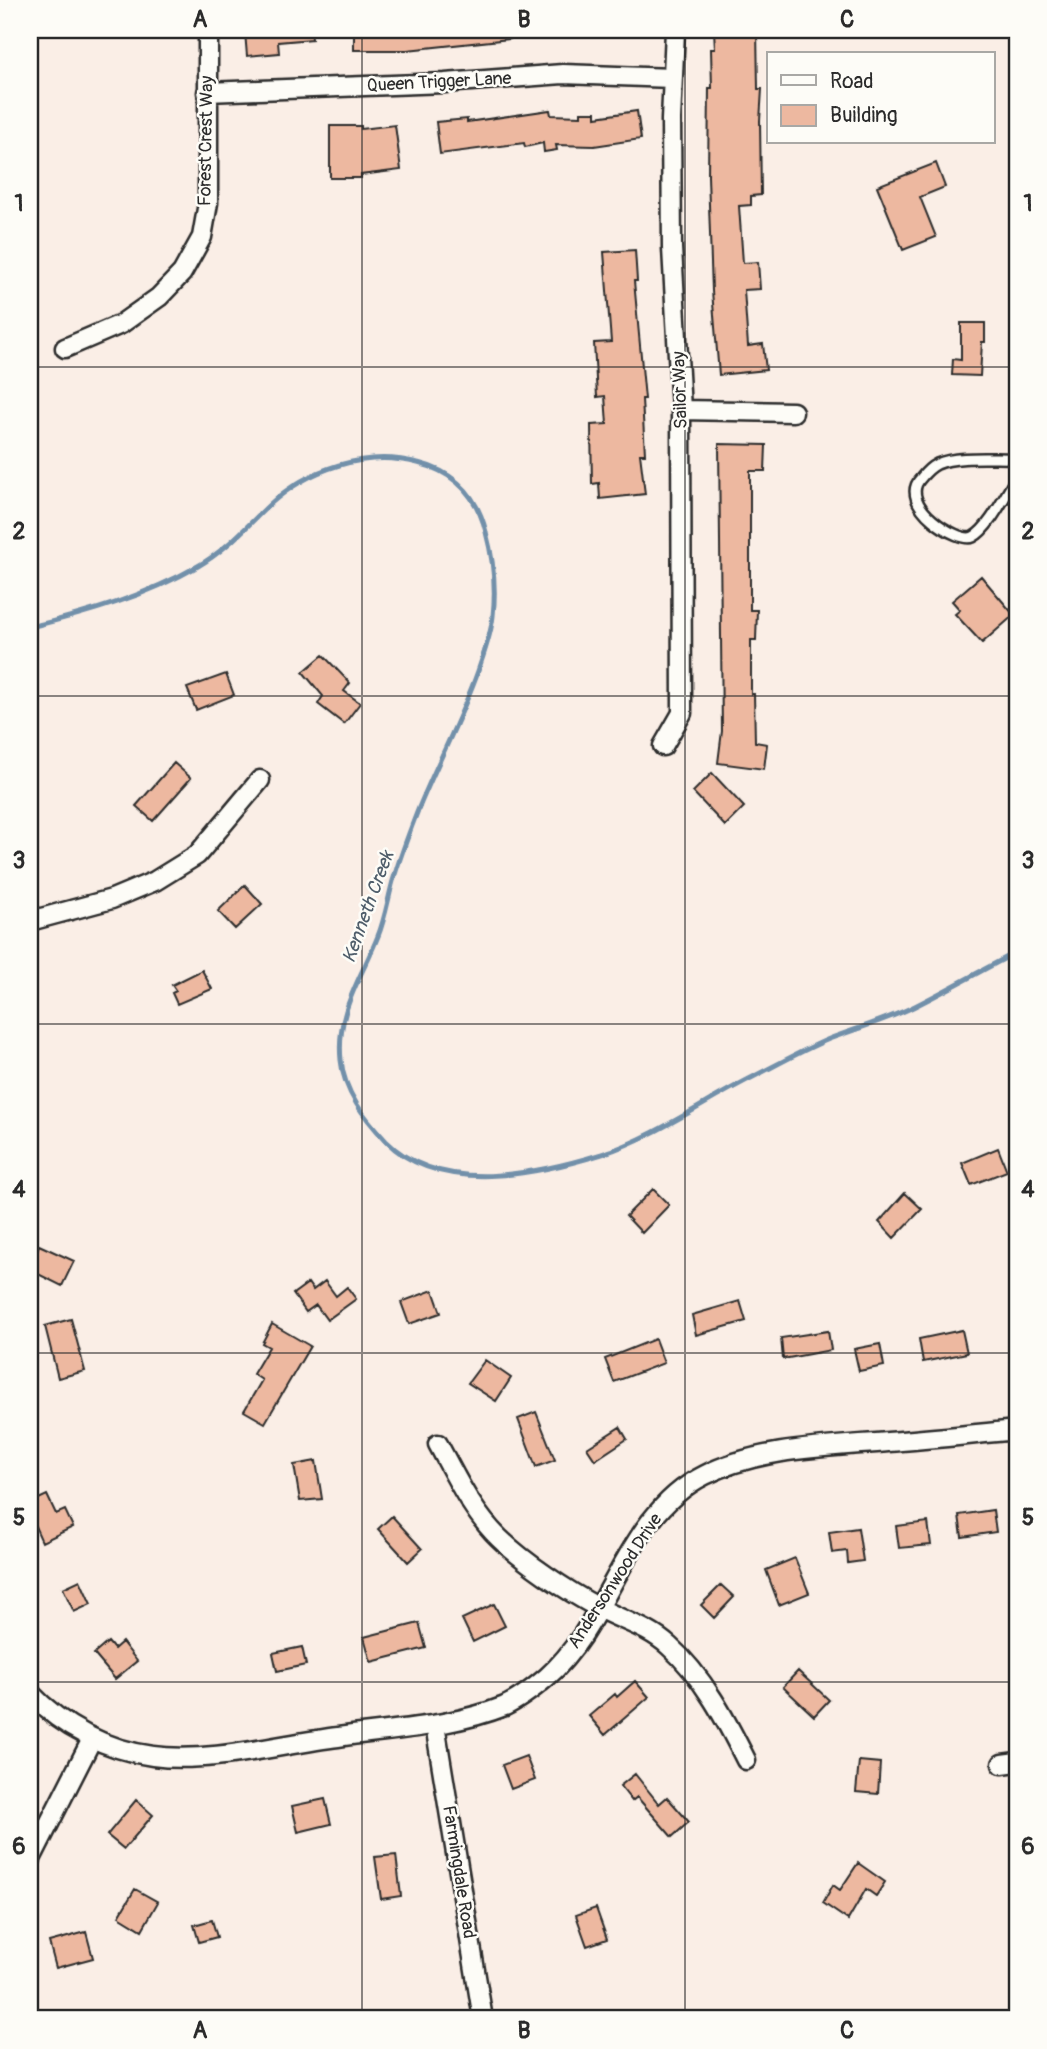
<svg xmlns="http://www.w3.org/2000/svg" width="1047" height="2049" viewBox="0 0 1047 2049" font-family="Pangolin,sans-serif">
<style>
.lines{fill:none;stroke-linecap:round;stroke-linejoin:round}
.stream{stroke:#7290aa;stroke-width:5}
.building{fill:#edb8a0;stroke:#2b2b2b;stroke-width:2}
.lane-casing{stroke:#2b2b2b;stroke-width:14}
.street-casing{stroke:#2b2b2b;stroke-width:23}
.lane{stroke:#fdfcf7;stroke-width:9}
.street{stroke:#fdfcf7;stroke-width:18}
.grid{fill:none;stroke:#2b2b2b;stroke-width:2;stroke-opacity:0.55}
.labels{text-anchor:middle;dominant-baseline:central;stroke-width:5;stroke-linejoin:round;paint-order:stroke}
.street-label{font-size:18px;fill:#2b2b2b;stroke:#fdfcf7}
.water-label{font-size:19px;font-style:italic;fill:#4e5d6a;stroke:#fdfcf7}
.neatline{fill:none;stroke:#2b2b2b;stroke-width:2.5}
.grid-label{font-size:23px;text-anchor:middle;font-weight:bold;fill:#2b2b2b}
</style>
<rect width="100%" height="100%" fill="#faeee6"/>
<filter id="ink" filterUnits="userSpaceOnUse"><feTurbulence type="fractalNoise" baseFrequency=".0143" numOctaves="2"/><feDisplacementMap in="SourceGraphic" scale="14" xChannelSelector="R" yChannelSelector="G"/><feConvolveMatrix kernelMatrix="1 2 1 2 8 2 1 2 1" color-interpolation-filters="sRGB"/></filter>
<g filter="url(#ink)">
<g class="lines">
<path class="stream" d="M 30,627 C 88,613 146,596 198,566 C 225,551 247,526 269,505 C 308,469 366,449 418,463 C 455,472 477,495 486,532 C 493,558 496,589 493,616 C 491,635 484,653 478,671 C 461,719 437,763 418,810 C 409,833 400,857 393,881 C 388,899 385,919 378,936 C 361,979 336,1011 341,1060 C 344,1093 365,1118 386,1141 C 440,1196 537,1174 602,1154 C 655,1137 703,1102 753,1077 C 778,1064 803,1050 829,1039 C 858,1028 890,1019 917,1005 C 951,988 984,969 1017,952"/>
</g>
<path class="building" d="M 266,30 L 311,30 L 312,39 L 278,42 L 279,53 L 247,56 L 245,32 Z
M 354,30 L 509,30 L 509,39 L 407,50 L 354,50 Z
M 714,30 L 757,30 L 758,89 L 762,89 L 760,121 L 761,195 L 751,196 L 751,205 L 739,206 L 743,263 L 758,262 L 760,289 L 744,290 L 748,346 L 763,344 L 766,370 L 719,375 L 712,291 L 708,176 L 709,88 L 712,88 L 711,49 L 715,49 Z
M 550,110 L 551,115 L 581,116 L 581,112 L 596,112 L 596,117 L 637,111 L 641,139 L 594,146 L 556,145 L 557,150 L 544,152 L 543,143 L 525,147 L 524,143 L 440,154 L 436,122 L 467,119 L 467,122 Z
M 395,125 L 401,170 L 361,175 L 361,178 L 330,178 L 330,126 L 361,126 L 361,129 Z
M 936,163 L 945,187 L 920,197 L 936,237 L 903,250 L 877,186 Z
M 635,250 L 637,281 L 634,281 L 645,399 L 642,399 L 645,454 L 640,454 L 645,494 L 600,499 L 599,483 L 592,484 L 591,425 L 607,424 L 605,396 L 597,397 L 594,343 L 611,342 L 604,252 Z
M 961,323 L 985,323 L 985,342 L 982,342 L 980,376 L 952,375 L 953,359 L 961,360 Z
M 719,444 L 766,445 L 765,471 L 750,471 L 750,610 L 757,610 L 756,640 L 751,640 L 751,694 L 754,694 L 755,742 L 767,744 L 764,769 L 718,763 L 722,731 Z
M 981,576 L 1014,615 L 982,643 L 955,614 L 960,610 L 952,601 Z
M 323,655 L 350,683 L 344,691 L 360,703 L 344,724 L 318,704 L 323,696 L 303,672 Z
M 226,674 L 234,695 L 196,710 L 187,688 Z
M 174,763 L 191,778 L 153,821 L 136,806 Z
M 712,773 L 744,807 L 725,826 L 693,792 Z
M 245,885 L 262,904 L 235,929 L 218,911 Z
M 202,970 L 212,989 L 177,1004 L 172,993 L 176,991 L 172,985 Z
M 998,1148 L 1007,1171 L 971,1185 L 962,1163 Z
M 653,1189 L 669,1205 L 642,1233 L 626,1216 Z
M 905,1193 L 922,1209 L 894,1238 L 879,1222 Z
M 39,1245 L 74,1261 L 62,1286 L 30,1270 Z
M 325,1281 L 336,1296 L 347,1287 L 356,1299 L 327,1320 L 316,1305 L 306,1312 L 293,1294 L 308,1283 L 313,1290 Z
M 433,1290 L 441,1313 L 409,1324 L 401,1302 Z
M 740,1301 L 746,1321 L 696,1335 L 692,1315 Z
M 71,1319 L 85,1371 L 58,1378 L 45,1326 Z
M 272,1324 L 310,1346 L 265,1423 L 244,1411 L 262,1380 L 253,1374 L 269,1347 L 262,1343 Z
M 962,1330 L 967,1353 L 923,1362 L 919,1339 Z
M 828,1331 L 831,1350 L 783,1359 L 781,1338 Z
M 655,1339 L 664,1363 L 614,1382 L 605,1359 Z
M 880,1344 L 884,1366 L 859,1371 L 854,1349 Z
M 485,1360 L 511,1378 L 496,1401 L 468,1383 Z
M 536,1412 L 555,1460 L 536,1467 L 518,1419 Z
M 620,1427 L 627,1439 L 595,1460 L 587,1448 Z
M 316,1461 L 322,1499 L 300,1501 L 294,1465 Z
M 47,1495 L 56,1514 L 65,1510 L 73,1527 L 42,1542 L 30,1515 L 30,1503 Z
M 993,1510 L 996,1532 L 962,1537 L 959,1515 Z
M 392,1516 L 422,1549 L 408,1562 L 378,1529 Z
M 928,1522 L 931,1545 L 899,1548 L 896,1526 Z
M 858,1528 L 863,1561 L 848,1563 L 847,1551 L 832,1553 L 829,1532 Z
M 795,1558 L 809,1593 L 779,1605 L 766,1570 Z
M 80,1580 L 91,1604 L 74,1612 L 63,1588 Z
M 721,1585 L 734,1597 L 714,1618 L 701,1605 Z
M 494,1604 L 505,1626 L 473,1642 L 462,1619 Z
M 419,1623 L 426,1648 L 371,1662 L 364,1637 Z
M 108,1642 L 114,1649 L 122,1642 L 137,1661 L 115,1679 L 94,1654 Z
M 302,1647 L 306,1665 L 277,1671 L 273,1653 Z
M 798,1671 L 829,1700 L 814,1716 L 783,1687 Z
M 635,1681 L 649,1697 L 605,1735 L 589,1716 L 615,1694 L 617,1697 Z
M 526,1756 L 535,1780 L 511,1789 L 502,1765 Z
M 859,1761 L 880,1763 L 878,1794 L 856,1792 Z
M 635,1774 L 659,1804 L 667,1797 L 689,1822 L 672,1837 L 637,1797 L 632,1801 L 620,1786 Z
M 325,1799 L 331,1824 L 298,1832 L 292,1806 Z
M 136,1800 L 153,1815 L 124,1849 L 107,1835 Z
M 396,1855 L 401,1896 L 381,1899 L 375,1857 Z
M 858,1863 L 885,1882 L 876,1896 L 866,1889 L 848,1920 L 823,1903 L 833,1885 L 840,1890 Z
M 135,1889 L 158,1902 L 142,1930 L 119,1916 Z
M 596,1908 L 607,1939 L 587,1946 L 576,1915 Z
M 212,1920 L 217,1937 L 199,1942 L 194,1925 Z
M 86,1932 L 93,1958 L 56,1968 L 49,1942 Z"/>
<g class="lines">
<defs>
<path id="lane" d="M 1017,458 C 995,459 957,455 937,464 C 931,467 925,473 921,478 C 896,504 959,544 973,537 C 989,529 1007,492 1017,477"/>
<path id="street" d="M 207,92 L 445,83 L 563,74 L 672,78
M 65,348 L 121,324 L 159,297 L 182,273 L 202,237 L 208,203 L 208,30
M 681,410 L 793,412
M 663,746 L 682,713 L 681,410 L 672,248 L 671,120 L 675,30
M 30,921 L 112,899 L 155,881 L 197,855 L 260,780
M 438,1444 C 456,1477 472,1512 499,1538 C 525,1563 567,1591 599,1608 C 623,1621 648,1627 669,1646 C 703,1676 726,1720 746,1760
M 30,1693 C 62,1727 107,1750 153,1756 C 209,1764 281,1744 338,1737 C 394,1729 452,1727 505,1706 C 520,1699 534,1688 547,1677 C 612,1620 624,1515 705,1475 C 758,1448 829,1447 888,1442 C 931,1439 974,1434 1017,1430
M 435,1725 L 483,2019
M 1002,1764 L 1017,1762
M 30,1861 L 92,1739"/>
</defs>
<use href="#lane" class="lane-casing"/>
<use href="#street" class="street-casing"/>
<use href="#lane" class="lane"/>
<use href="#street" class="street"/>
</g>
</g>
<path class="grid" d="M 362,30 L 362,2019M 685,30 L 685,2019M 30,367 L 1017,367M 30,696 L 1017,696M 30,1024 L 1017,1024M 30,1353 L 1017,1353M 30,1682 L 1017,1682"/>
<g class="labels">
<g class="street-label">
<text transform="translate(439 82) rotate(-3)">Queen Trigger Lane</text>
<text transform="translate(206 141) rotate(-89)">Forest Crest Way</text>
<text transform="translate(680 390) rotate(-92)">Sailor Way</text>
<text transform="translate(615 1581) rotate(-57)">Andersonwood Drive</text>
<text transform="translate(459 1872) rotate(81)">Farmingdale Road</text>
</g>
<g class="water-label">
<text transform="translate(368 907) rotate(-70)">Kenneth Creek</text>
</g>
</g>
<rect width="1047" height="2049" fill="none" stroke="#fdfcf7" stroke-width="77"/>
<rect x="767" y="52" width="228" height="91" fill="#fdfcf7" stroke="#a9a8a5" stroke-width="2"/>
<rect x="781" y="75" width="35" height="10" fill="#fdfcf7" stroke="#a9a8a5" stroke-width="2"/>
<text x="830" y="88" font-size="21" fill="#2b2b2b">Road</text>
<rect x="781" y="105" width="35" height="21" fill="#edb8a0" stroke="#a9a8a5" stroke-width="2"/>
<text x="830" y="122" font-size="21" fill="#2b2b2b">Building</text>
<rect x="38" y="38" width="971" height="1972" class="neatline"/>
<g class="grid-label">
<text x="200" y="27">A</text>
<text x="524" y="27">B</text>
<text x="847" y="27">C</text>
<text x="19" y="211">1</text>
<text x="1028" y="211">1</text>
<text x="19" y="539">2</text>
<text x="1028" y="539">2</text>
<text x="19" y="868">3</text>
<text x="1028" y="868">3</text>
<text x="19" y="1197">4</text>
<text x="1028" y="1197">4</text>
<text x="19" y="1525">5</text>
<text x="1028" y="1525">5</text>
<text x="19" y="1854">6</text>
<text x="1028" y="1854">6</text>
<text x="200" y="2038">A</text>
<text x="524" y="2038">B</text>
<text x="847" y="2038">C</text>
</g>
</svg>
